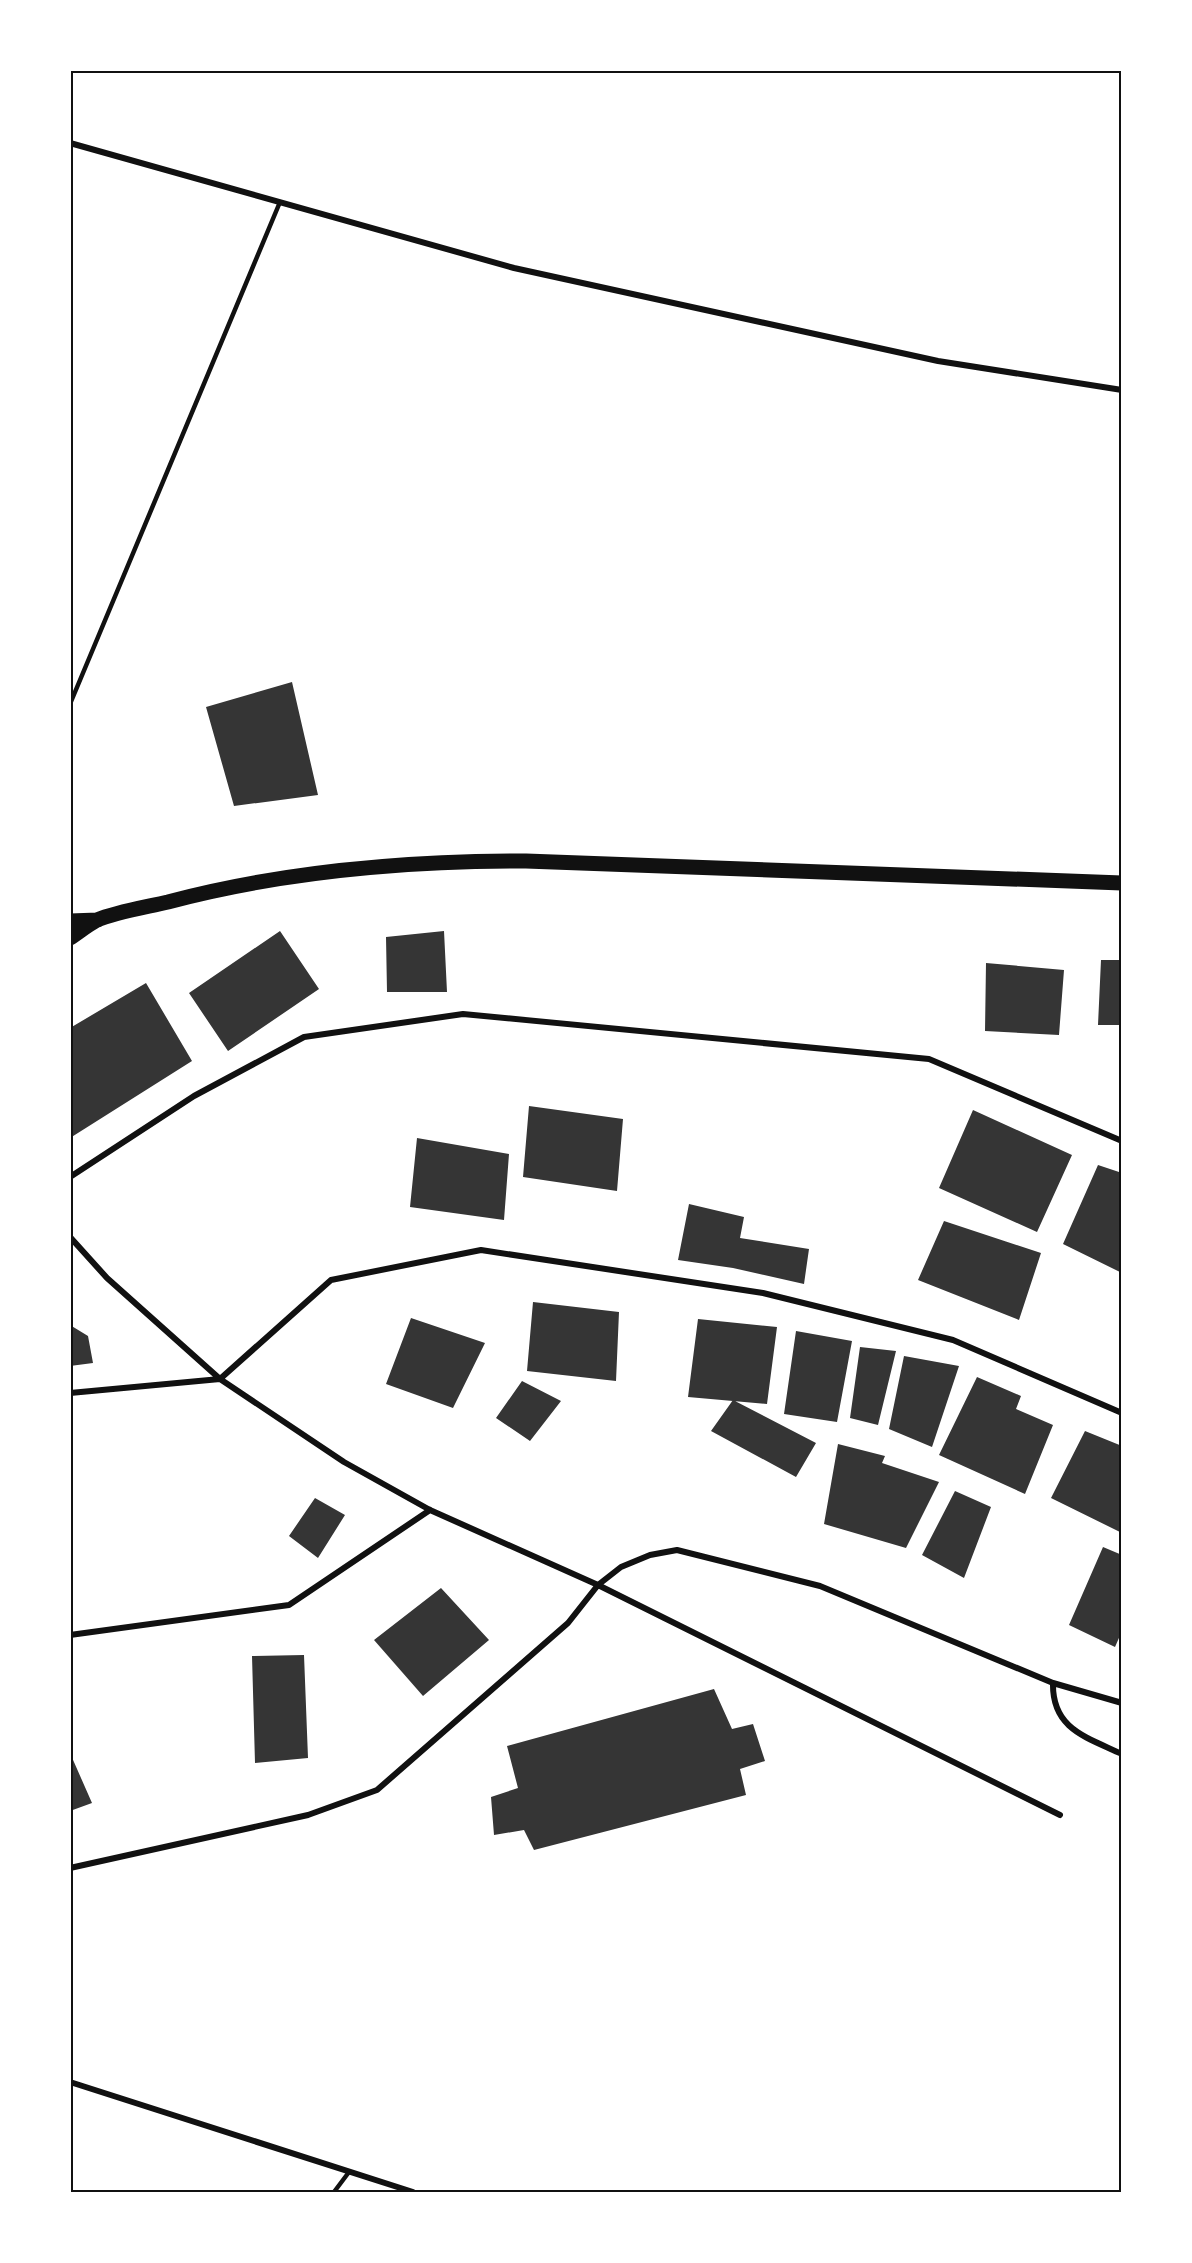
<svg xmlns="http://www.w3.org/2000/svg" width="1192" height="2263" viewBox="0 0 1192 2263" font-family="'Libre Baskerville',serif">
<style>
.building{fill:#353535}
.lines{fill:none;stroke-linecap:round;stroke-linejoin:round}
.service{stroke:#111;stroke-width:4.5}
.minor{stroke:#111;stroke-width:6}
.primary{stroke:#111;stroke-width:15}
.neatline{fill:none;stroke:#111;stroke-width:2}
</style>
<rect width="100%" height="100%" fill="#fff"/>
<path class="building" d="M 292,682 L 318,795 L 234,806 L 206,707 Z
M 280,931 L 319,989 L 228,1051 L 189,993 Z
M 444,931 L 447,992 L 387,992 L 386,937 Z
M 1101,960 L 1122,960 L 1122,1025 L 1098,1025 Z
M 986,963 L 1064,970 L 1059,1035 L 985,1031 Z
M 146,983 L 192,1061 L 70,1138 L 70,1028 Z
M 529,1106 L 623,1119 L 617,1191 L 523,1177 Z
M 973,1110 L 1072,1155 L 1037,1232 L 939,1188 Z
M 417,1138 L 509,1154 L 504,1220 L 410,1207 Z
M 1098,1165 L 1122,1173 L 1122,1273 L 1063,1244 Z
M 689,1204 L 744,1217 L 740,1238 L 809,1249 L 804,1284 L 733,1268 L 678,1260 Z
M 944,1221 L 1041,1253 L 1019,1320 L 918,1280 Z
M 533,1302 L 619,1312 L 616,1381 L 527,1371 Z
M 411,1318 L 485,1343 L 453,1408 L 386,1384 Z
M 698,1319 L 777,1327 L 767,1404 L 688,1397 Z
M 70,1325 L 88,1336 L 93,1363 L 70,1366 Z
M 796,1331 L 852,1341 L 837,1422 L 784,1414 Z
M 860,1347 L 896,1351 L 878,1425 L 850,1418 Z
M 904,1356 L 959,1366 L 932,1447 L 889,1429 Z
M 977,1377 L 1021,1396 L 1016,1409 L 1053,1425 L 1025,1494 L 939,1455 Z
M 522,1381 L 561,1401 L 530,1441 L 496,1418 Z
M 733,1400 L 816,1443 L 796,1477 L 711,1431 Z
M 1085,1431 L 1122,1446 L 1122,1533 L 1051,1498 Z
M 838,1444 L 885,1456 L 882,1463 L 939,1482 L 906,1548 L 824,1524 Z
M 955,1491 L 991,1507 L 964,1578 L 922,1555 Z
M 315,1498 L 345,1515 L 318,1558 L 289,1536 Z
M 1103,1547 L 1122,1555 L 1122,1631 L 1115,1647 L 1069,1625 Z
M 441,1588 L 489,1640 L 423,1696 L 374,1640 Z
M 304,1655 L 308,1758 L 255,1763 L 252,1656 Z
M 714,1689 L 732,1729 L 753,1724 L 765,1761 L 740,1769 L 746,1795 L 534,1850 L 524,1830 L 494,1835 L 491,1797 L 518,1788 L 507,1746 Z
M 70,1753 L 92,1803 L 70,1811 Z"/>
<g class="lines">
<path class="service" d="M 70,704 L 280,202
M 334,2192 L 349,2172"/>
<path class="minor" d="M 70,143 L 514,268 L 938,361 L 1122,390
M 70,1177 L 194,1096 L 304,1037 L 463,1014 L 929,1059 L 1122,1141
M 70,1237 L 107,1278 L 220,1379 L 344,1462 L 430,1510 L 598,1585 L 1060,1815
M 70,1393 L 220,1379 L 331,1280 L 481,1250 L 763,1293 L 953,1340 L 1122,1413
M 70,1635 L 289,1605 L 430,1510
M 1053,1683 C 1052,1729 1086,1737 1122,1754
M 70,1868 L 308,1815 L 377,1790 L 568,1623 L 598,1585 L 621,1567 L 650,1555 L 677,1550 L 820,1586 L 1053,1683 L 1122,1703
M 70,2082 L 413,2192"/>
<path class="primary" d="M 70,921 L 98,920
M 70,938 C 79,932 88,925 97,920 C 116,912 147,907 168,902 C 284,871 407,861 526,861 L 1122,883"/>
</g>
<rect width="1192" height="2263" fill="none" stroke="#ffffff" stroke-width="144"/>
<rect x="72" y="72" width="1048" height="2119" class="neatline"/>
</svg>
